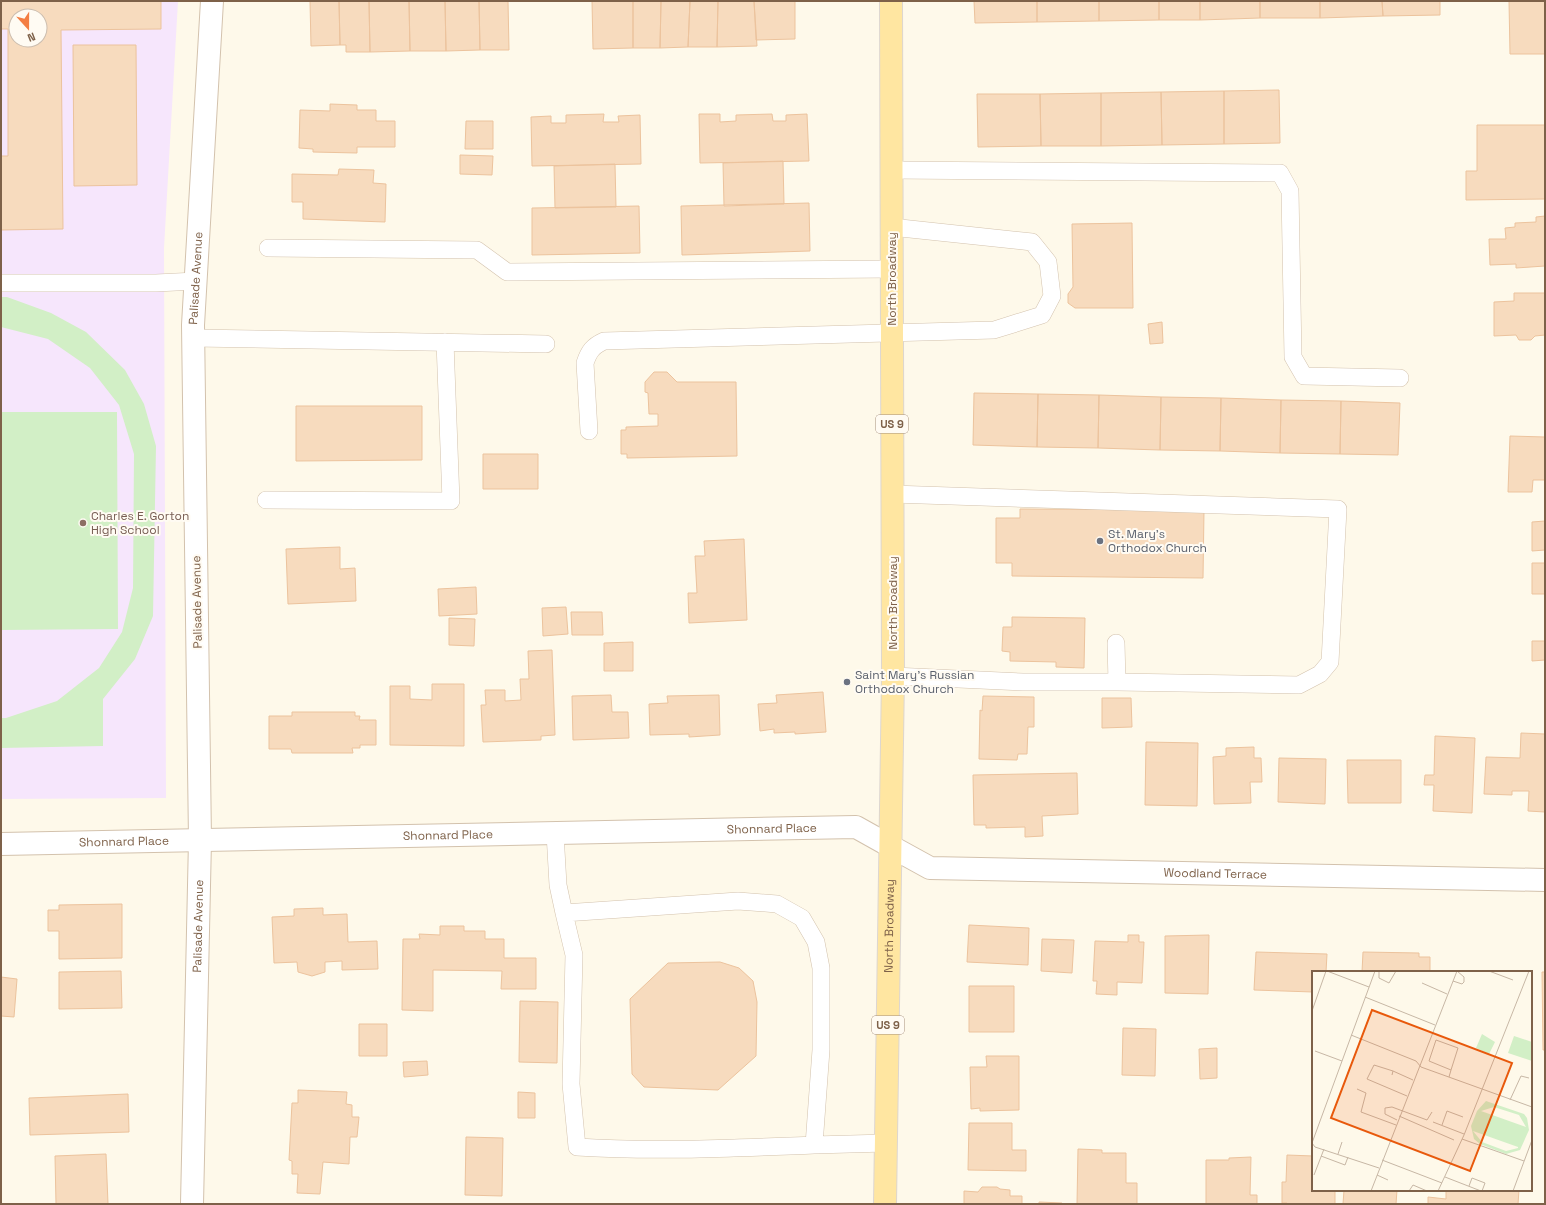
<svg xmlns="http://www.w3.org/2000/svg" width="1546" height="1205" viewBox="0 0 1546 1205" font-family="'Space Grotesk',sans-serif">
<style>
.education{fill:#f6e6fc;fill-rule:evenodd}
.green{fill:#d2efc6}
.building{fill:#f7dbbe;stroke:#ecc39d;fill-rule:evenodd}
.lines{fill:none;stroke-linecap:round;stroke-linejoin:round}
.service-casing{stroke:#d3c2ad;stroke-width:18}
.minor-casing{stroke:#d3c2ad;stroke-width:24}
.tertiary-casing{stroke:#d3c2ad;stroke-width:24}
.primary-casing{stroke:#ddd6d0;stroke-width:24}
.service{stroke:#fff;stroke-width:17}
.minor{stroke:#fff;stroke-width:22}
.tertiary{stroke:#fff;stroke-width:22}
.primary{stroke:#ffe6a1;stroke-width:22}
.education-dot{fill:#8d6e63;stroke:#fffbf3;stroke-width:1.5}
.worship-dot{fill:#6b7280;stroke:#fffbf3;stroke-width:1.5}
.labels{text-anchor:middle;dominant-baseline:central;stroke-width:4;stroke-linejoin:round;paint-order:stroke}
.shield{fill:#fffbf3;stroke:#a58f7c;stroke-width:1}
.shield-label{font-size:11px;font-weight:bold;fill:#7e6149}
.street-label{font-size:12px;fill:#7e6149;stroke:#fffbf3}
.education-label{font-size:12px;fill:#785e54;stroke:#fffbf3;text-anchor:start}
.worship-label{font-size:12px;fill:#5b616d;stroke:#fffbf3;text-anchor:start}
.inset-road{fill:none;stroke:#c7b7a5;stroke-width:1}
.view{fill:#e8590c;fill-opacity:0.15;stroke:#e8590c;stroke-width:2}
.inset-edge{fill:none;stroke:#7e6149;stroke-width:2}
</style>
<rect width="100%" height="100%" fill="#fef9ea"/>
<path class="education" d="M 1,1 L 178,1 L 164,248 L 166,798 L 1,799 ZM 16,16 L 40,16 L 40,40 L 16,40 Z"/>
<path class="green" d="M 1,297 L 7,297 L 51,313 L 86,332 L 125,370 L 144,404 L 156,446 L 153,616 L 135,659 L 103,699 L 103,746 L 1,748 L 1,718 L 6,718 L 57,701 L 99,668 L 122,632 L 133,588 L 134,454 L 119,405 L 90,368 L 48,339 L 1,327 Z
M 1,412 L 117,412 L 118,629 L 1,630 Z"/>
<path class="building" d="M 1,1 L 161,1 L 161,29 L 61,30 L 63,229 L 1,230 L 1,156 L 8,156 L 8,29 L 1,29 ZM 16,16 L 40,16 L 40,40 L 16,40 Z
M 310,1 L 339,1 L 340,45 L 311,46 Z
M 339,1 L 369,1 L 370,52 L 346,52 L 346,45 L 340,45 Z
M 369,1 L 409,1 L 410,51 L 370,52 Z
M 409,1 L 445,1 L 446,51 L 410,51 Z
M 445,1 L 479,1 L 480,50 L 446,51 Z
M 479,1 L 508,1 L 509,50 L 480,50 Z
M 592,1 L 633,1 L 633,48 L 593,49 Z
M 633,1 L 661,1 L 660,48 L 633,48 Z
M 661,1 L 690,1 L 688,47 L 660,48 Z
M 690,1 L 718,1 L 717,47 L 688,47 Z
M 718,1 L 754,1 L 757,46 L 717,47 Z
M 754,1 L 795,1 L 795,39 L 756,40 Z
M 974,1 L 1037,1 L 1037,22 L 975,23 Z
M 1037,1 L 1099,1 L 1099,21 L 1037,22 Z
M 1099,1 L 1159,1 L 1159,20 L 1099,21 Z
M 1159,1 L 1200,1 L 1200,20 L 1159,20 Z
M 1200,1 L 1260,1 L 1260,18 L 1200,20 Z
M 1260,1 L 1320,1 L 1320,18 L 1260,18 Z
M 1320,1 L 1382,1 L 1383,16 L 1320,18 Z
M 1382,1 L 1440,1 L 1440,15 L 1383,16 Z
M 1509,1 L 1545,1 L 1545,54 L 1510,54 Z
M 73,45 L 136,45 L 137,185 L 74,186 Z
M 1279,90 L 1280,143 L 1224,144 L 1224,91 Z
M 1224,91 L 1224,144 L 1162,145 L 1161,92 Z
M 1161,92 L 1162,145 L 1101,146 L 1101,93 Z
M 1101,93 L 1101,146 L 1041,146 L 1040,94 Z
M 977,94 L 1040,94 L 1041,146 L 978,147 Z
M 330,104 L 357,105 L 357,110 L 376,110 L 376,121 L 395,121 L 395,147 L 357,147 L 357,153 L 313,152 L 313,149 L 299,148 L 300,110 L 330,111 Z
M 604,114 L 603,122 L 619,122 L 618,116 L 640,115 L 641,164 L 532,166 L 531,117 L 551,116 L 551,123 L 566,123 L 566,115 Z
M 699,114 L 720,114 L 720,122 L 736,121 L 736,115 L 772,114 L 773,121 L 786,121 L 786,115 L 807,114 L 809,161 L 700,163 Z
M 466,121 L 493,121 L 493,149 L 465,149 Z
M 1477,125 L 1545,125 L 1545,199 L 1466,200 L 1466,171 L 1477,171 Z
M 460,155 L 493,156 L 492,175 L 460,174 Z
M 783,161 L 784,204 L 724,206 L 723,163 Z
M 615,164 L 616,207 L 555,208 L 554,166 Z
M 339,169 L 374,170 L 373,183 L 386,184 L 385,222 L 303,219 L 303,202 L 292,202 L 292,174 L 338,175 Z
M 809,203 L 810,251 L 682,255 L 681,206 Z
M 639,206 L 640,253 L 532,255 L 532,208 Z
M 1545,216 L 1545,266 L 1516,268 L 1516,264 L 1490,265 L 1489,239 L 1506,239 L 1505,228 L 1515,227 L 1515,223 L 1536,222 L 1536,217 Z
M 1132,223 L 1133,308 L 1075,308 L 1068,303 L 1068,294 L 1073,287 L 1072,224 Z
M 1514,293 L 1545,293 L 1545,335 L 1535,336 L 1531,340 L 1519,340 L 1516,335 L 1494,336 L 1494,302 L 1514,301 Z
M 1162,322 L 1163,343 L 1150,344 L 1148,324 Z
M 654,372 L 667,372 L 677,382 L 736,382 L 737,456 L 627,458 L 627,454 L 621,454 L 621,430 L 626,430 L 626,427 L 658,426 L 658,414 L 649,414 L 648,393 L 645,392 L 645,382 Z
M 974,393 L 1038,394 L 1037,447 L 973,445 Z
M 1038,394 L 1099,395 L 1098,448 L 1037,447 Z
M 1099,395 L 1161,397 L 1160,450 L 1098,448 Z
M 1161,397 L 1221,398 L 1220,451 L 1160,450 Z
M 1221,398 L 1281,400 L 1280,453 L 1220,451 Z
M 1281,400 L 1341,401 L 1340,454 L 1280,453 Z
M 1341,401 L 1400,403 L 1398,455 L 1340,454 Z
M 296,406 L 422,406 L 422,460 L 296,461 Z
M 1510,436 L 1545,437 L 1545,480 L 1533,480 L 1532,492 L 1508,492 Z
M 483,454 L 538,454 L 538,489 L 483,489 Z
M 1020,509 L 1204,510 L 1203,578 L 1012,576 L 1012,563 L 996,563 L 996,518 L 1020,518 Z
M 1545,511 L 1545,550 L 1532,551 L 1532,522 L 1545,521 Z
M 744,539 L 747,620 L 689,623 L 688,593 L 697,593 L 695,556 L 705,556 L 704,541 Z
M 340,547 L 340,569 L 355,568 L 356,601 L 288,604 L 286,549 Z
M 1532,563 L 1545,563 L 1545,594 L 1532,594 Z
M 476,587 L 477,614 L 439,616 L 438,589 Z
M 566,607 L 568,634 L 543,636 L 542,608 Z
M 571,612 L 602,612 L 603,635 L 572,635 Z
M 1012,617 L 1085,618 L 1084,668 L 1056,667 L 1056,662 L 1010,661 L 1010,652 L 1002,651 L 1003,627 L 1012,627 Z
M 449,618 L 475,619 L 474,646 L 449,645 Z
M 1532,641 L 1545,641 L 1545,660 L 1532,661 Z
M 633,642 L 633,671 L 604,671 L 604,643 Z
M 552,650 L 555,735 L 541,736 L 541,740 L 483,742 L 481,705 L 486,705 L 485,690 L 505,690 L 505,701 L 521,700 L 520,679 L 529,679 L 528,651 Z
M 432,684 L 464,684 L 464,746 L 390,745 L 390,686 L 410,686 L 410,699 L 432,700 Z
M 823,692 L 826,732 L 795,734 L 795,732 L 774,733 L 774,729 L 760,731 L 758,704 L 777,703 L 776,695 Z
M 611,695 L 612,712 L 628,712 L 629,738 L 573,740 L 572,696 Z
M 719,695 L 720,735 L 689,737 L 689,734 L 650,735 L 649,704 L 668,703 L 667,696 Z
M 983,696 L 1034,697 L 1034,727 L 1028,727 L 1027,754 L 1018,754 L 1017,760 L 979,759 L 980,710 L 982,711 Z
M 1102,698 L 1131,698 L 1132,727 L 1102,728 Z
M 292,712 L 355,712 L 355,716 L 360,716 L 359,720 L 376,720 L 376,745 L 360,745 L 360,748 L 352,748 L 353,753 L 292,753 L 291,749 L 269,749 L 269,716 L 292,716 Z
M 1521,733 L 1545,734 L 1545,812 L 1528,811 L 1529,791 L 1512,791 L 1512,795 L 1484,794 L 1486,757 L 1520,758 Z
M 1435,736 L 1475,738 L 1472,813 L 1433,811 L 1434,785 L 1424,785 L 1425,775 L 1434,775 Z
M 1146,742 L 1198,743 L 1197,806 L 1145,805 Z
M 1254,747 L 1254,758 L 1261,758 L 1262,782 L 1250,782 L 1251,803 L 1214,804 L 1213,757 L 1226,756 L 1226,748 Z
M 1279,758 L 1326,759 L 1325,804 L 1278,802 Z
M 1347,760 L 1401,760 L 1401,803 L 1348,803 Z
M 1077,773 L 1078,814 L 1042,816 L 1043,836 L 1025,837 L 1025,827 L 986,828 L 986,825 L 974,825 L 973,775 Z
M 122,904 L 122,958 L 59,959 L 59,931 L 48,931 L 48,910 L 59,910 L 59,905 Z
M 323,908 L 323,915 L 347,914 L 348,942 L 377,941 L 378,969 L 342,970 L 342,961 L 325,962 L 325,972 L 312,976 L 298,972 L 297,962 L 274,963 L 272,917 L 294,916 L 294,909 Z
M 969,925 L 1029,928 L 1028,965 L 967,962 Z
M 440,926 L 464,926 L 464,931 L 485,931 L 485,939 L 504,939 L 504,958 L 536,958 L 536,989 L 501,989 L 502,971 L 433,970 L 433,1011 L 402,1010 L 403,939 L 420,939 L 419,934 L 440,935 Z
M 1128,935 L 1139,935 L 1139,942 L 1144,942 L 1142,983 L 1117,982 L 1117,995 L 1096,994 L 1097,981 L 1093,981 L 1095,941 L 1128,942 Z
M 1209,935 L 1208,994 L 1165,993 L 1165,936 Z
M 1042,939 L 1074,940 L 1072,973 L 1041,971 Z
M 1256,952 L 1327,954 L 1326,972 L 1313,972 L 1313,992 L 1254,990 Z
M 1363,952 L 1419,953 L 1419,957 L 1430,957 L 1430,972 L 1362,972 Z
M 720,962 L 739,968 L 753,981 L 757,1002 L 756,1056 L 718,1090 L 644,1087 L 632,1074 L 630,999 L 668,963 Z
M 121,971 L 122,1008 L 59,1009 L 59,972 Z
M 1542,972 L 1545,972 L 1545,1050 L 1543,1050 Z
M 1,977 L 17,979 L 14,1017 L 1,1016 Z
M 969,986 L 1014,986 L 1014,1032 L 969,1032 Z
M 520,1001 L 558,1002 L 557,1063 L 519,1062 Z
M 359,1024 L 387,1024 L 387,1056 L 359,1056 Z
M 1123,1028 L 1156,1029 L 1155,1076 L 1122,1075 Z
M 1217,1048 L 1217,1078 L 1200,1079 L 1199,1049 Z
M 986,1056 L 1019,1056 L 1019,1110 L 980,1111 L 980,1108 L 971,1109 L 970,1067 L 987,1067 Z
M 427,1061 L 428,1075 L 404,1077 L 403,1062 Z
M 298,1090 L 347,1092 L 346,1104 L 352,1105 L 352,1117 L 359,1117 L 357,1137 L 350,1137 L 349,1164 L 323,1162 L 320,1194 L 297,1193 L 298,1174 L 292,1174 L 292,1161 L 289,1160 L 292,1103 L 298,1103 Z
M 518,1092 L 535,1093 L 535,1118 L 518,1118 Z
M 128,1094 L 129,1132 L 30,1135 L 29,1098 Z
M 969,1123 L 1012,1123 L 1012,1150 L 1026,1150 L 1026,1171 L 968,1170 Z
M 466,1137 L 503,1138 L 502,1196 L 465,1195 Z
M 1078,1149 L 1102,1150 L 1102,1153 L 1126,1153 L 1126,1183 L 1137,1183 L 1137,1204 L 1077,1204 Z
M 106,1154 L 108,1204 L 56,1204 L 55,1156 Z
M 1287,1155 L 1313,1156 L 1313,1190 L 1335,1190 L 1335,1204 L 1287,1204 L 1287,1203 L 1282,1203 L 1282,1182 L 1286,1182 Z
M 1251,1157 L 1250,1195 L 1257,1195 L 1257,1204 L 1206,1204 L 1206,1160 L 1229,1160 L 1229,1158 Z
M 982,1187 L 997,1187 L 1000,1189 L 1010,1190 L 1010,1196 L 1022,1196 L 1022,1204 L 964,1204 L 964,1191 L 978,1192 Z
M 1344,1190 L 1397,1190 L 1396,1204 L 1343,1204 Z
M 1446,1190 L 1519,1190 L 1518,1204 L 1428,1204 L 1428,1197 L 1446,1199 Z
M 1039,1202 L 1062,1203 L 1062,1204 L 1039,1204 Z"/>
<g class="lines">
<defs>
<path id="service" d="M 891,170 L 1280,173 L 1290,191 L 1293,357 L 1304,376 L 1400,378
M 268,248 L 477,250 L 507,272 L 892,269
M 1,283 L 156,283 L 196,281
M 194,338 L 546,344
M 589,431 L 585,363 C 589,351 593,346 604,341 L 994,330 L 1042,315 L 1052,296 L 1048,262 L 1032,242 L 891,227
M 892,494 L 1338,509 L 1330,662 L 1320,674 L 1299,685 L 1117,682
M 266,500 L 451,501 L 445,342
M 893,676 L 1023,682 L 1117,682 L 1116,643
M 555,833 L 558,885 L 564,913 L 738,901 L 777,904 L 802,918 L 816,942 L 821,968 L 821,1050 L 814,1145 C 735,1148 656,1152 577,1147 L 571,1084 L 574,955 L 564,913
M 814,1145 L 886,1143"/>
<g id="minor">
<path id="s1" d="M 890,846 L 930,868 L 1545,880"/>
</g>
<g id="tertiary">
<path id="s2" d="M 1,844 L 856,827 L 890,846"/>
<path id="s3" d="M 192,1204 L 200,840 L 193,325 L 212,1"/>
</g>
<g id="primary">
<path id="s4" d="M 885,1204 L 893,676 L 891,1"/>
</g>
</defs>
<use href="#service" class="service-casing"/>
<use href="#minor" class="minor-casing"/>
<use href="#tertiary" class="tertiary-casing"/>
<use href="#primary" class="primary-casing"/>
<use href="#service" class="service"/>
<use href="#minor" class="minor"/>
<use href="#tertiary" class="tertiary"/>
<use href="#primary" class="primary"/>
</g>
<circle class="education-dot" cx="83" cy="523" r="4"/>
<g class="worship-dot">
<circle cx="1100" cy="541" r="4"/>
<circle cx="847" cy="682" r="4"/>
</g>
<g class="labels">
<g class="shield">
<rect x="876" y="415" width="32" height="18" rx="3"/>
<rect x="872" y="1016" width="32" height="18" rx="3"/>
</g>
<g class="shield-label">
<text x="892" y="424">US 9</text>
<text x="888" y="1025">US 9</text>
</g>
<g class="street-label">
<text stroke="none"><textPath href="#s3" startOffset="926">Palisade Avenue</textPath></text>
<text transform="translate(892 279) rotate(-90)">North Broadway</text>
<text transform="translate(197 602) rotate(-91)">Palisade Avenue</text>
<text transform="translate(893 603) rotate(-90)">North Broadway</text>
<text stroke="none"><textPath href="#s2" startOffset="771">Shonnard Place</textPath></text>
<text stroke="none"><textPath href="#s2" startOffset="447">Shonnard Place</textPath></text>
<text stroke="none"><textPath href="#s2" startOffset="123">Shonnard Place</textPath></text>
<text stroke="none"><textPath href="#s1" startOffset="331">Woodland Terrace</textPath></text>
<text stroke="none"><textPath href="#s3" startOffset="278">Palisade Avenue</textPath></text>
<text stroke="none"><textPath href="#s4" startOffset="278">North Broadway</textPath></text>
</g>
<g class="education-label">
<text x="91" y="516">Charles E. Gorton<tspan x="91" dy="14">High School</tspan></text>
</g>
<g class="worship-label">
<text x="1108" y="534">St. Mary's<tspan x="1108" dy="14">Orthodox Church</tspan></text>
<text x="855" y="675">Saint Mary's Russian<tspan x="855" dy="14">Orthodox Church</tspan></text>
</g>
</g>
<g transform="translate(1312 971)">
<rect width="220" height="220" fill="#fef9ea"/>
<path d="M 170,63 L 183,71 L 177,83 L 164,77 ZM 202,65 L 220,71 L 220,90 L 196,82 ZM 174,130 L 212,143 L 215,147 L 217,159 L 208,179 L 194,183 L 168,173 L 162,168 L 159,155 L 165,140 ZM 182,136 L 207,144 L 214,156 L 169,140 ZM 161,160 L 206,176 L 206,177 L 194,180 L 170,171 Z" fill="#d2efc6" fill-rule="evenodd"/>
<path class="inset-road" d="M 15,0 L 57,16M 63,0 L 0,172 L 3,176 L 67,197M 67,0 L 67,7 L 77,12 L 84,0M 177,0 L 201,9M 141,10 L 150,13 L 152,11 L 152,6 L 145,0M 110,12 L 135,23M 53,26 L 123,54M 0,40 L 14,0M 39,64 L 104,90 L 109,96 L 220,136M 3,80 L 30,90M 81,100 L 62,94 L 55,108 L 95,125M 80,104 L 81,100 L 101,109M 137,106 L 139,99 L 117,90 L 124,69 L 146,77 L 139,99M 45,118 L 54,122 L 49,141 L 84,154M 198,129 L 209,105 L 217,107M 87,145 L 142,169M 85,149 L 73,143 L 73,137 L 80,136 L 115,149 L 120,141M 121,151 L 152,163M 130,154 L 135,140 L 151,146M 150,168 L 212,190M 26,183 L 30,171M 9,185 L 33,194 L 36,186M 70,189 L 130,212M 2,204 L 12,178M 65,204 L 76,209M 133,206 L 169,220M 157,215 L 160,207 L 173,212 L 170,220M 59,220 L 145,0M 97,220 L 101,214 L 115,220M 126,220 L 152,164 L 217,0M 201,220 L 220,169"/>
<path class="view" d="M 60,39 L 200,92 L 158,200 L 19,147 Z"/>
<rect width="220" height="220" class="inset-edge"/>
</g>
<rect width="1546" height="1205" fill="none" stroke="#7e6149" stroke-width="4"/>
<g transform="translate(28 28) rotate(159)"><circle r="19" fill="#fffbf3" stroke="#cbbdaf"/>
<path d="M0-3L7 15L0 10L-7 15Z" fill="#f47e43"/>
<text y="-6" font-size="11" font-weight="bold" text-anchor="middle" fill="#7e6149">N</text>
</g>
</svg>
